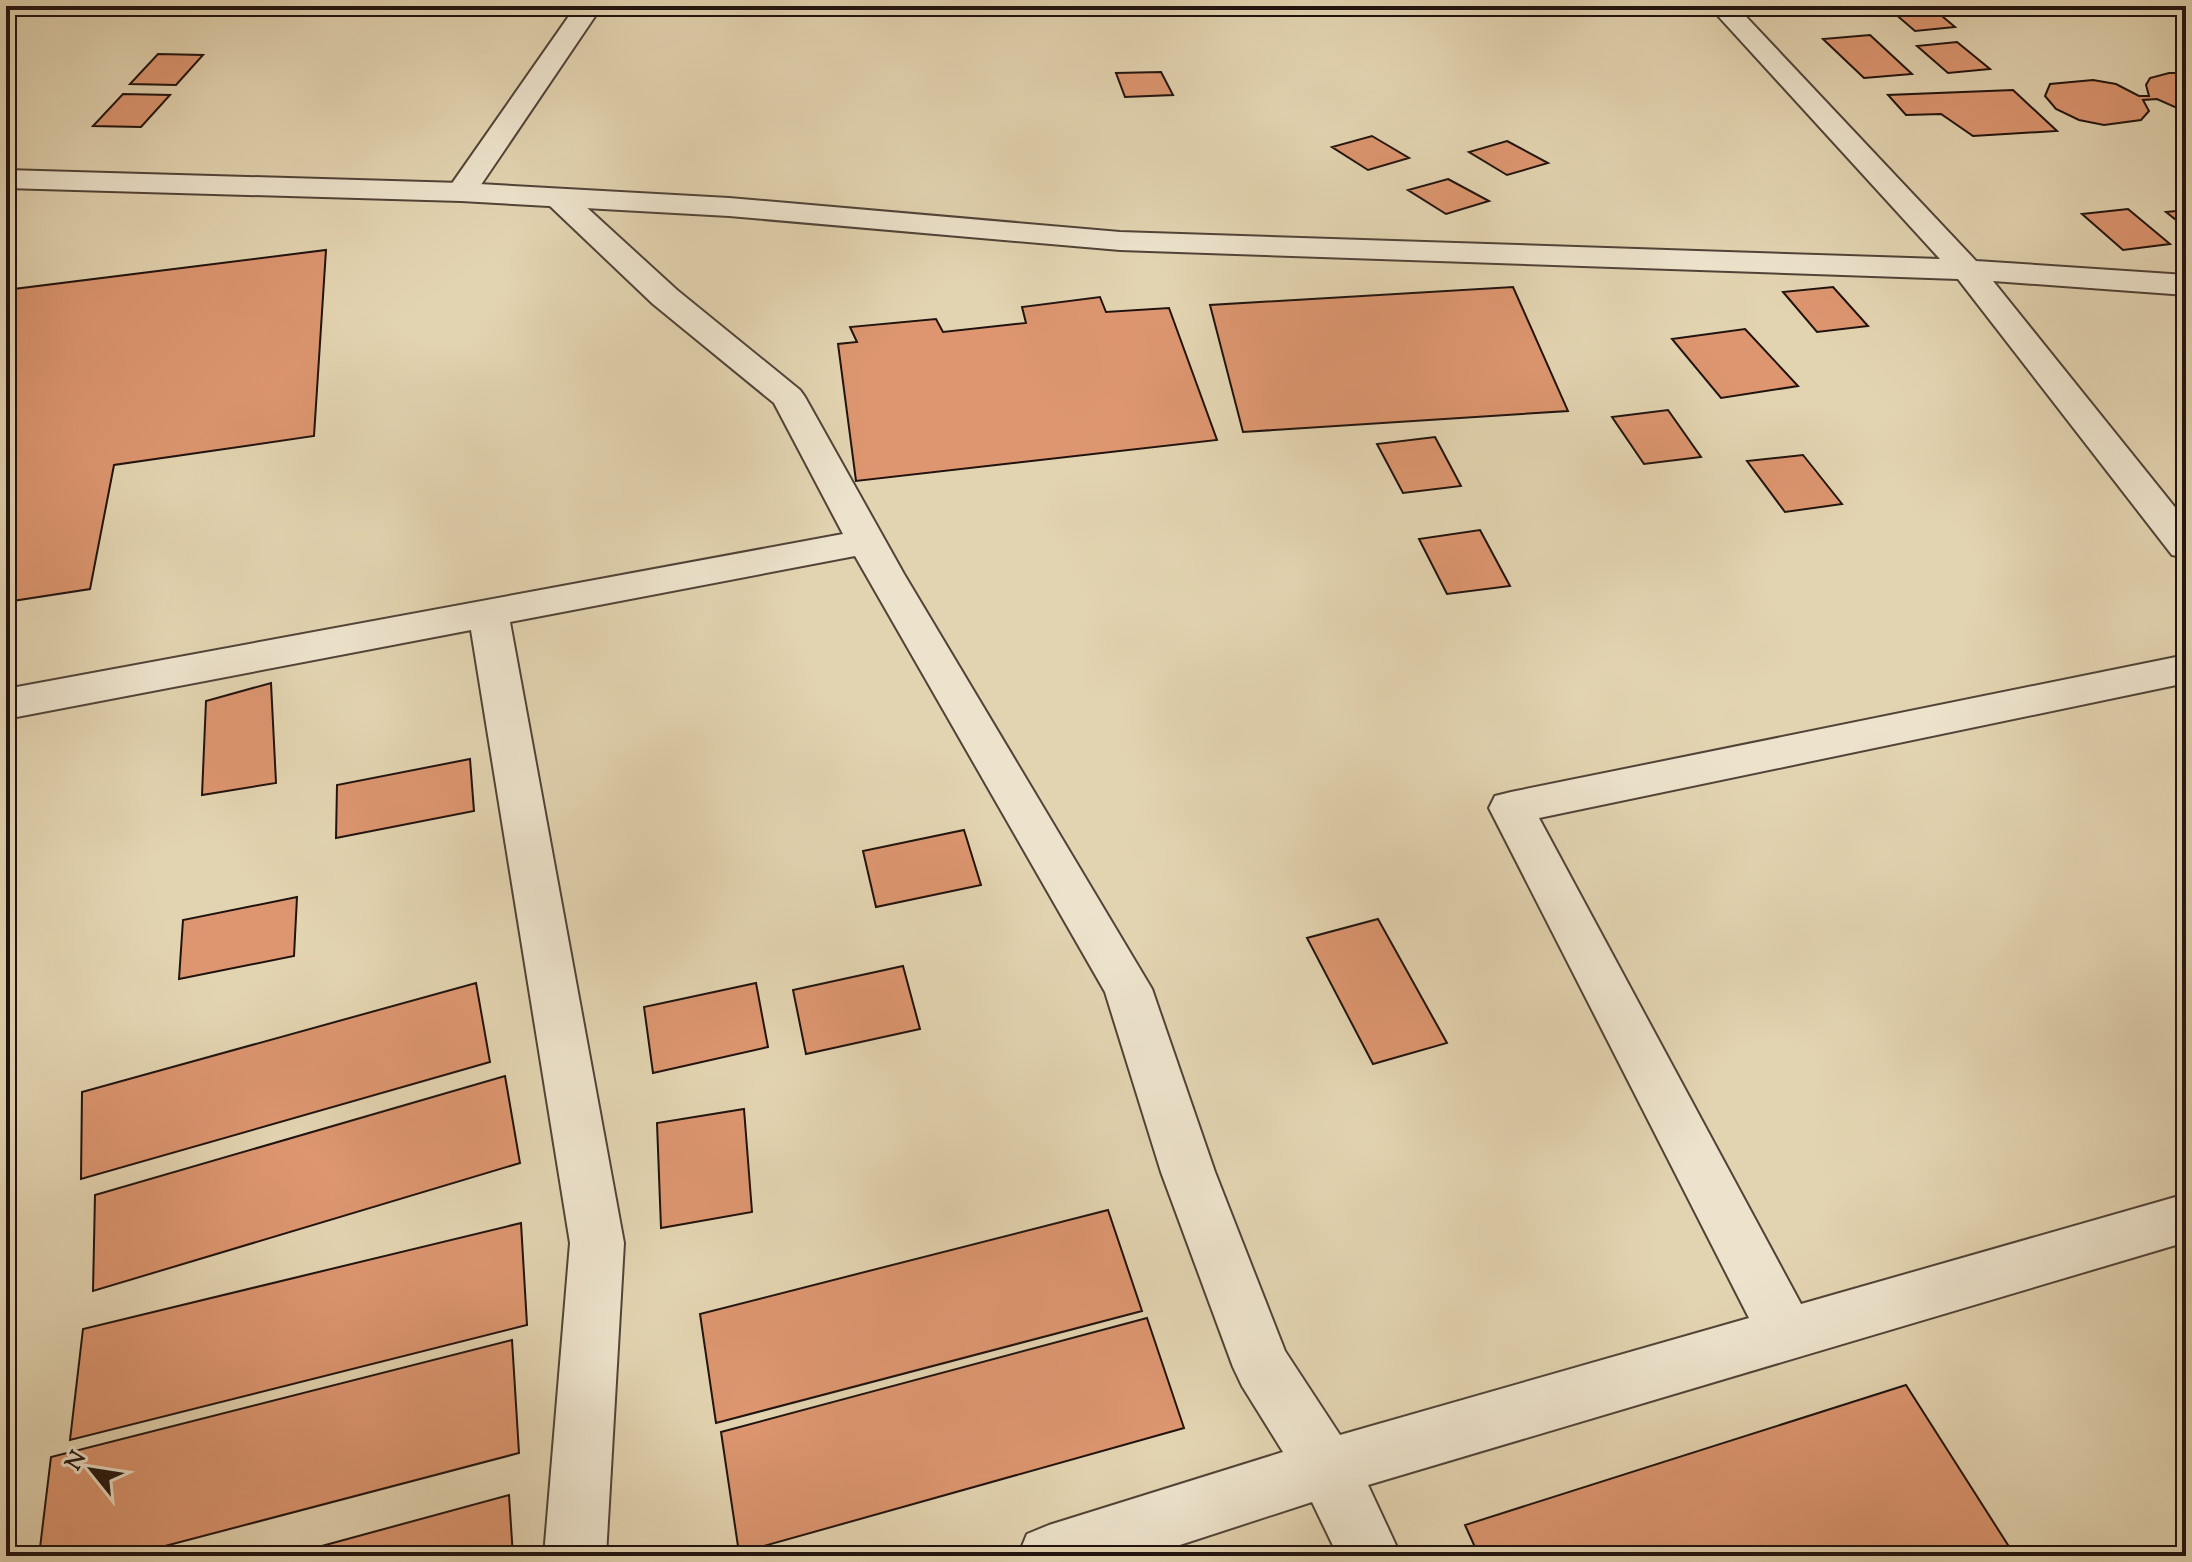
<svg xmlns="http://www.w3.org/2000/svg" width="2192" height="1562" viewBox="0 0 2192 1562" font-family="'Sorts Mill Goudy',serif">
<style>
.building{fill:#dd9670;stroke:#20130f;stroke-width:2}
.lines{fill:none;stroke-linecap:round;stroke-linejoin:round}
.minor-casing{stroke:#514338;stroke-width:4}
.tertiary-casing{stroke:#514338;stroke-width:4}
.minor{fill:#ede3cc;fill-rule:evenodd}
.tertiary{fill:#ede3cc;fill-rule:evenodd}
</style>
<rect width="100%" height="100%" fill="#e3d4b1"/>
<filter id="stains"><feTurbulence type="fractalNoise" baseFrequency=".0025" numOctaves="4"/><feColorMatrix values="0 0 0 0 .2 0 0 0 0 .09 0 0 0 0 .02 0 0 0 .5 -.17"/></filter>
<radialGradient id="worn" r=".72"><stop offset=".6" stop-color="#630" stop-opacity="0"/><stop offset="1" stop-color="#630" stop-opacity=".3"/></radialGradient>
<path class="building" d="M 1886,6 L 1930,6 L 1955,27 L 1915,31 Z
M 1870,35 L 1912,74 L 1864,78 L 1823,39 Z
M 1957,42 L 1990,69 L 1948,73 L 1917,46 Z
M 158,54 L 203,55 L 176,85 L 130,84 Z
M 1161,72 L 1173,95 L 1125,97 L 1116,73 Z
M 2169,73 L 2186,73 L 2186,112 L 2157,99 L 2143,100 L 2149,111 L 2141,120 L 2104,125 L 2079,120 L 2056,109 L 2045,96 L 2050,84 L 2093,80 L 2116,84 L 2139,96 L 2149,96 L 2146,85 L 2150,78 Z
M 2013,90 L 2057,131 L 1973,136 L 1941,114 L 1906,115 L 1888,95 Z
M 123,94 L 170,95 L 141,127 L 93,126 Z
M 1372,136 L 1409,158 L 1368,170 L 1332,147 Z
M 1507,141 L 1548,163 L 1507,175 L 1469,152 Z
M 1448,179 L 1489,201 L 1446,214 L 1408,190 Z
M 2128,209 L 2170,244 L 2123,250 L 2082,214 Z
M 2186,210 L 2186,228 L 2166,212 Z
M 326,250 L 314,436 L 114,465 L 90,589 L 6,602 L 6,290 Z
M 1513,287 L 1568,411 L 1243,432 L 1210,305 Z
M 1833,287 L 1868,326 L 1817,332 L 1783,292 Z
M 1100,297 L 1106,312 L 1169,308 L 1217,440 L 856,481 L 838,344 L 857,342 L 850,327 L 936,319 L 943,332 L 1026,323 L 1022,307 Z
M 1745,329 L 1798,386 L 1721,398 L 1672,339 Z
M 1668,410 L 1701,457 L 1644,464 L 1612,417 Z
M 1435,437 L 1461,486 L 1403,493 L 1377,444 Z
M 1803,455 L 1842,504 L 1785,512 L 1747,461 Z
M 1480,530 L 1510,586 L 1447,594 L 1419,539 Z
M 271,683 L 276,783 L 202,795 L 206,701 Z
M 470,759 L 474,811 L 336,838 L 337,785 Z
M 964,830 L 981,885 L 876,907 L 863,851 Z
M 297,897 L 294,956 L 179,979 L 183,920 Z
M 1378,919 L 1447,1043 L 1373,1064 L 1307,938 Z
M 903,966 L 920,1029 L 806,1054 L 793,990 Z
M 476,983 L 490,1062 L 81,1179 L 82,1092 Z
M 756,983 L 768,1047 L 653,1073 L 644,1007 Z
M 505,1076 L 520,1163 L 93,1291 L 95,1195 Z
M 744,1109 L 752,1212 L 661,1228 L 657,1123 Z
M 1108,1210 L 1142,1311 L 716,1423 L 700,1314 Z
M 521,1223 L 527,1325 L 70,1440 L 83,1329 Z
M 1147,1318 L 1184,1428 L 739,1553 L 721,1432 Z
M 512,1340 L 519,1453 L 127,1556 L 39,1556 L 51,1457 Z
M 1906,1385 L 2015,1556 L 1479,1556 L 1465,1525 Z
M 509,1495 L 513,1556 L 285,1556 Z"/>
<g class="lines">
<defs>
<path id="minor" d="M 576,6 L 602,6 L 472,198 L 461,201 L 450,198 L 446,192 Z
M 561,191 L 572,194 L 677,290 L 800,390 L 805,397 L 904,574 L 1152,989 L 1215,1172 L 1285,1351 L 1340,1435 L 1749,1318 L 1489,808 L 1495,796 L 1511,792 L 2186,655 L 2186,683 L 1539,818 L 1801,1304 L 2186,1194 L 2186,1242 L 1368,1485 L 1401,1556 L 1338,1556 L 1312,1502 L 1146,1556 L 1018,1556 L 1027,1534 L 1049,1525 L 1283,1452 L 1242,1386 L 1233,1367 L 1161,1172 L 1105,992 L 855,556 L 510,622 L 624,1243 L 606,1556 L 544,1556 L 570,1243 L 471,630 L 6,719 L 6,689 L 843,534 L 774,403 L 653,304 L 550,206 L 546,200 L 550,194 Z"/>
<path id="tertiary" d="M 1709,6 L 1736,6 L 1976,261 L 2186,275 L 2186,295 L 1993,281 L 2186,521 L 2186,558 L 2172,555 L 1958,279 L 1120,250 L 729,216 L 461,201 L 6,188 L 6,170 L 461,183 L 729,198 L 1120,232 L 1940,259 Z"/>
</defs>
<use href="#minor" class="minor-casing"/>
<use href="#tertiary" class="tertiary-casing"/>
<use href="#minor" class="minor"/>
<use href="#tertiary" class="tertiary"/>
</g>
<rect width="2192" height="1562" fill="none" stroke="#e3d4b1" stroke-width="32"/>
<rect x="8" y="8" width="2176" height="1546" fill="none" stroke="#20130f" stroke-width="4"/>
<rect x="16" y="16" width="2160" height="1530" fill="none" stroke="#20130f" stroke-width="2"/>
<g transform="translate(92 1470) rotate(300)" stroke="#ede3cc" stroke-width="6" paint-order="stroke">
<path d="M0-6L14 30L0 20L-14 30Z" fill="#20130f"/>
<text y="-12" font-size="22" font-weight="bold" text-anchor="middle" fill="#20130f">N</text>
</g>
<rect width="100%" height="100%" filter="url(#stains)"/>
<rect width="100%" height="100%" fill="url(#worn)"/>
</svg>
